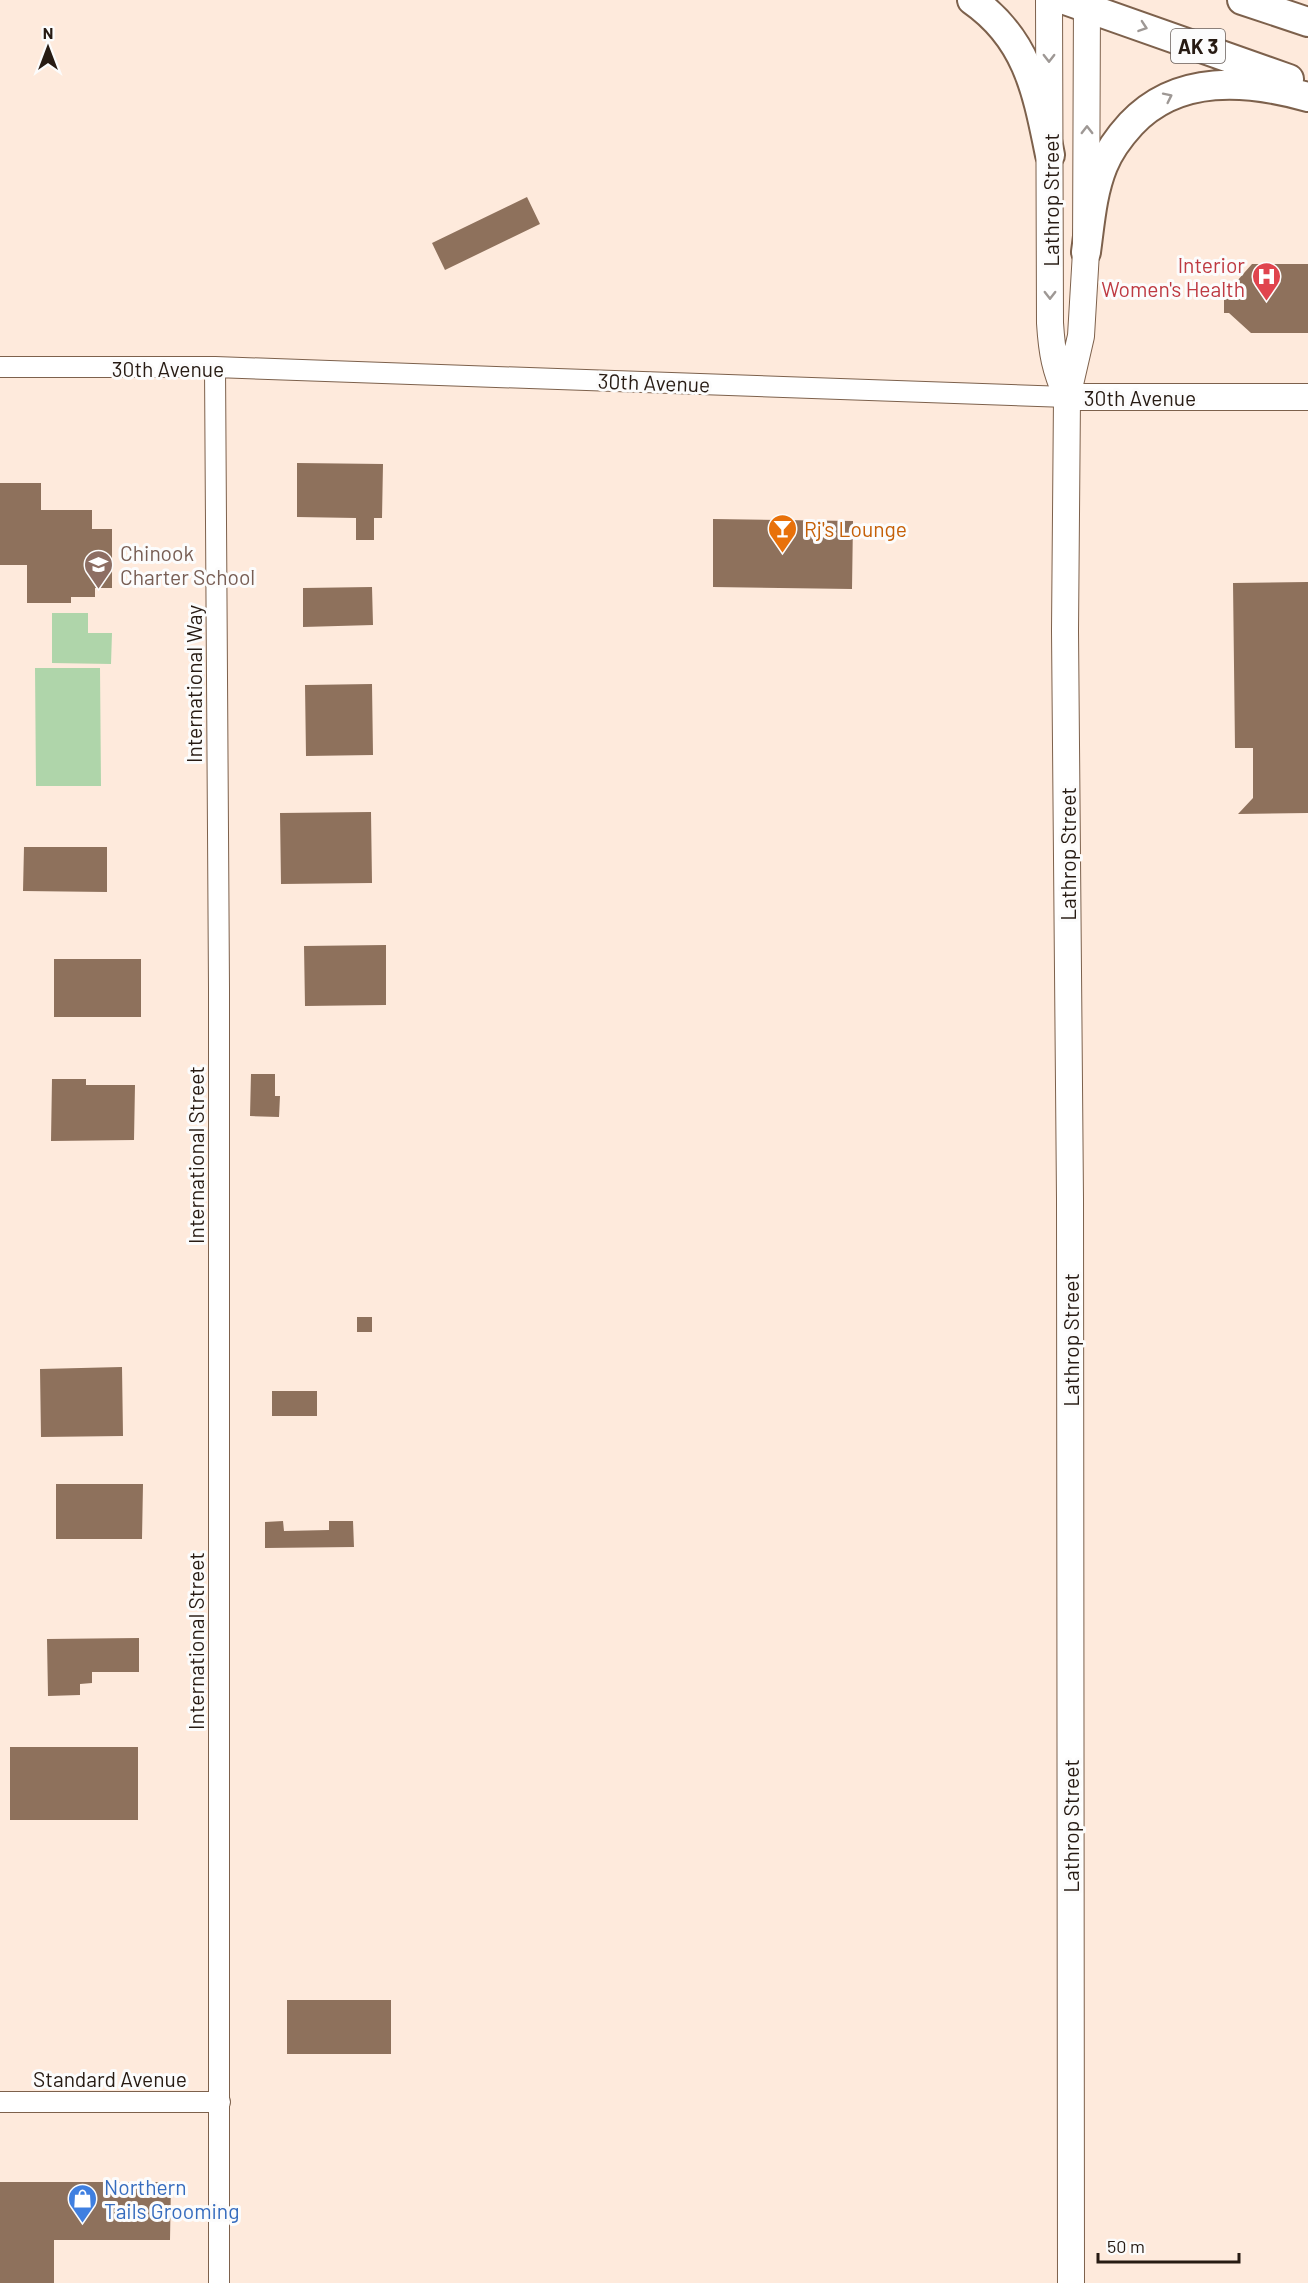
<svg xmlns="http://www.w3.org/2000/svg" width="1308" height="2283" viewBox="0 0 1308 2283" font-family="Barlow,sans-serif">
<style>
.green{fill:#afd5aa}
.building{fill:#8e715c}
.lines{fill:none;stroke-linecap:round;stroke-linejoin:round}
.minor-casing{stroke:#7d614c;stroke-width:22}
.major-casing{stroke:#7d614c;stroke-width:28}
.highway-casing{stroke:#7d614c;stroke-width:32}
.minor{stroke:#fff;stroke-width:20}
.major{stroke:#fff;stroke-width:26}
.highway{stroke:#fff;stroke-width:28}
.oneway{stroke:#9e9895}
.labels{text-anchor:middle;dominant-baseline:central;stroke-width:6;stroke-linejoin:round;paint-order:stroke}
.shield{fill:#fcfcfc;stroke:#675e59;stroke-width:1.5}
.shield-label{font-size:20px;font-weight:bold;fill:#271b13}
.street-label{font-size:21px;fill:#271b13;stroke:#fcfcfc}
.health-label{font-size:21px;fill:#be3a42;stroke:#fcfcfc;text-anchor:end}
.food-label{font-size:21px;fill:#c56008;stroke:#fcfcfc;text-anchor:start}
.education-label{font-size:21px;fill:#785e54;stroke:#fcfcfc;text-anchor:start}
.shop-label{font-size:21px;fill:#366cbe;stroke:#fcfcfc;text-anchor:start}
</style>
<rect width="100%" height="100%" fill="#feeadc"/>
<path class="green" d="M 52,613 L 88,613 L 88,633 L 112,633 L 111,664 L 52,663 Z
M 35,668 L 100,668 L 101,786 L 36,786 Z"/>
<path class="building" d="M 527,197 L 540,224 L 445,270 L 432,243 Z
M 1252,264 L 1308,264 L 1308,333 L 1251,333 L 1229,313 L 1224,313 L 1224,290 L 1229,290 Z
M 297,463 L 383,464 L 382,518 L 374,518 L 374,540 L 356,540 L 356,518 L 297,517 Z
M 0,483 L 41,483 L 41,510 L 92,510 L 92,529 L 112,529 L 112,588 L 95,588 L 95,597 L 71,597 L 71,603 L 27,603 L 27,565 L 0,565 Z
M 713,519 L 853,521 L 852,589 L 713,587 Z
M 1308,582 L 1308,813 L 1238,814 L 1253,798 L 1253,748 L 1235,748 L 1233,583 Z
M 372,587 L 373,625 L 303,627 L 303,588 Z
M 372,684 L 373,755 L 306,756 L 305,685 Z
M 371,812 L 372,883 L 281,884 L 280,813 Z
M 24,847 L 107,847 L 107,892 L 23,891 Z
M 386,945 L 386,1005 L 305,1006 L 304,946 Z
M 54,959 L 141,959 L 141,1017 L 54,1017 Z
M 251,1074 L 275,1074 L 275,1096 L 280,1096 L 279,1117 L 250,1116 Z
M 52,1079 L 86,1079 L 86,1085 L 135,1085 L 134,1140 L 51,1141 Z
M 357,1317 L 372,1317 L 372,1332 L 357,1332 Z
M 122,1367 L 123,1436 L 41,1437 L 40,1369 Z
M 272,1391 L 317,1391 L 317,1416 L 272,1416 Z
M 56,1484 L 143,1484 L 142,1539 L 56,1539 Z
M 283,1521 L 284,1531 L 329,1530 L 329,1521 L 353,1521 L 354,1547 L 265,1548 L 265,1522 Z
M 139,1638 L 139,1672 L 92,1672 L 92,1683 L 80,1684 L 80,1695 L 48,1696 L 47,1639 Z
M 10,1747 L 138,1747 L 138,1820 L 10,1820 Z
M 287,2000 L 391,2000 L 391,2054 L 287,2054 Z
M 0,2182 L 171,2182 L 170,2240 L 54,2240 L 54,2283 L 0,2283 Z"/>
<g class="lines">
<defs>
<path id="minor" d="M 0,367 L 215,367 L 1067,397
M 215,367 L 219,988 L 219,2283
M 0,2102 L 220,2102"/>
<path id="major" d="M 1049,0 L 1050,323 C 1052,354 1055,369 1067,397
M 1067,397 L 1308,397
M 1071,2283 L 1070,1198 L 1065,631 L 1067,397 L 1081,336 L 1086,252 L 1087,0"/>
<path id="highway" d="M 972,0 C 1028,39 1037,92 1050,155
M 1065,0 L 1289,79
M 1242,0 L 1308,22
M 1086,252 C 1090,223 1092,193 1103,166 C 1109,151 1120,136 1131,124 C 1178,74 1247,80 1308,97"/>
</defs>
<use href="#minor" class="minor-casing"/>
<use href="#major" class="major-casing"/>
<use href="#highway" class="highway-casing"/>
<use href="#minor" class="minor"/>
<use href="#major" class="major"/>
<use href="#highway" class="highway"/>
</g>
<defs><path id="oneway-chevron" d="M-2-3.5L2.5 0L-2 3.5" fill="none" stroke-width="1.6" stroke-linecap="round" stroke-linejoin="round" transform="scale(1.5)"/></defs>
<g class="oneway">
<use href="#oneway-chevron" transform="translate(1143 27) rotate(19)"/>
<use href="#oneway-chevron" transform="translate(1049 58) rotate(90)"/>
<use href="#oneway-chevron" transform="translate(1168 97) rotate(-26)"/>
<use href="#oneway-chevron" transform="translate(1087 130) rotate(-90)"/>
<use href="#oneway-chevron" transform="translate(1050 295) rotate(90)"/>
</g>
<defs>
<symbol id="hospital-pin" viewBox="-11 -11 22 30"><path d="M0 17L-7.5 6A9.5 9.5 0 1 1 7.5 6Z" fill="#e0444e" stroke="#fcfcfc"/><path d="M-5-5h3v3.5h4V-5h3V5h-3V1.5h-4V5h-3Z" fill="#fff"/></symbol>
<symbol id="bar-pin" viewBox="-11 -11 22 30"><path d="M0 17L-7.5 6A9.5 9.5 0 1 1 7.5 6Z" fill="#e8710a" stroke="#fcfcfc"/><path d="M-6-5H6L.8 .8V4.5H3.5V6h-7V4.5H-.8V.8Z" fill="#fff"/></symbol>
<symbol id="school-pin" viewBox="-11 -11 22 30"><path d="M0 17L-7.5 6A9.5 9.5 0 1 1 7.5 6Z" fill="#8d6e63" stroke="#fcfcfc"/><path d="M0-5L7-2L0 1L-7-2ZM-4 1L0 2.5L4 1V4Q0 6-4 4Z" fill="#fff"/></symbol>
<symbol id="shop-pin" viewBox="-11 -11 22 30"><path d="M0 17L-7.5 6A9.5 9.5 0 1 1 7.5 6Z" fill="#3f7fe0" stroke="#fcfcfc"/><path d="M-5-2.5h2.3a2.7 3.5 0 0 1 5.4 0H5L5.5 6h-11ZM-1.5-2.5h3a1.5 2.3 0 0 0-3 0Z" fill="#fff"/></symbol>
</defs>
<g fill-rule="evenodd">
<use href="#hospital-pin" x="1250" y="260" width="33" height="45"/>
<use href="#bar-pin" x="766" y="512" width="33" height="45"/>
<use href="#school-pin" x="82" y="548" width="33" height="45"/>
<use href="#shop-pin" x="66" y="2182" width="33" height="45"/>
</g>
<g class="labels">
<rect class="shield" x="1171" y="29" width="54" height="34" rx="4.5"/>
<g class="shield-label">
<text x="1198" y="46">AK 3</text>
</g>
<g class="street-label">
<text transform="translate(1050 200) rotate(-90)">Lathrop Street</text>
<text x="168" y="368">30th Avenue</text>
<text transform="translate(654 382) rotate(2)">30th Avenue</text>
<text x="1140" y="397">30th Avenue</text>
<text transform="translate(193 684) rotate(-90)">International Way</text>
<text transform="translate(1067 854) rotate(-90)">Lathrop Street</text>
<text transform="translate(195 1155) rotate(-90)">International Street</text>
<text transform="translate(1070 1340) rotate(-90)">Lathrop Street</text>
<text transform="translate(195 1641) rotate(-90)">International Street</text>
<text transform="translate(1070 1826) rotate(-90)">Lathrop Street</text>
<text x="110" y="2078">Standard Avenue</text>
</g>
<g class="health-label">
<text x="1245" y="264">Interior<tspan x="1245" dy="24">Women's Health</tspan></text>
</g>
<g class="food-label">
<text x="804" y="528">Rj's Lounge</text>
</g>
<g class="education-label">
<text x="120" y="552">Chinook<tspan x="120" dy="24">Charter School</tspan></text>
</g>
<g class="shop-label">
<text x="104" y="2186">Northern<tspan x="104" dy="24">Tails Grooming</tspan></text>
</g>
</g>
<g transform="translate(48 48)" stroke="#fcfcfc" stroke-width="4.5" paint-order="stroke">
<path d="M0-4.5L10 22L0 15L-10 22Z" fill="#271b13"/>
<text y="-9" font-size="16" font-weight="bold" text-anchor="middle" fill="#271b13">N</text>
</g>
<path d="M1098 2253v9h141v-9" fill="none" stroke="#271b13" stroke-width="3"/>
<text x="1107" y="2253" font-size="18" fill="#271b13" stroke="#fcfcfc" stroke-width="4.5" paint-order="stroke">50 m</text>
</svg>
